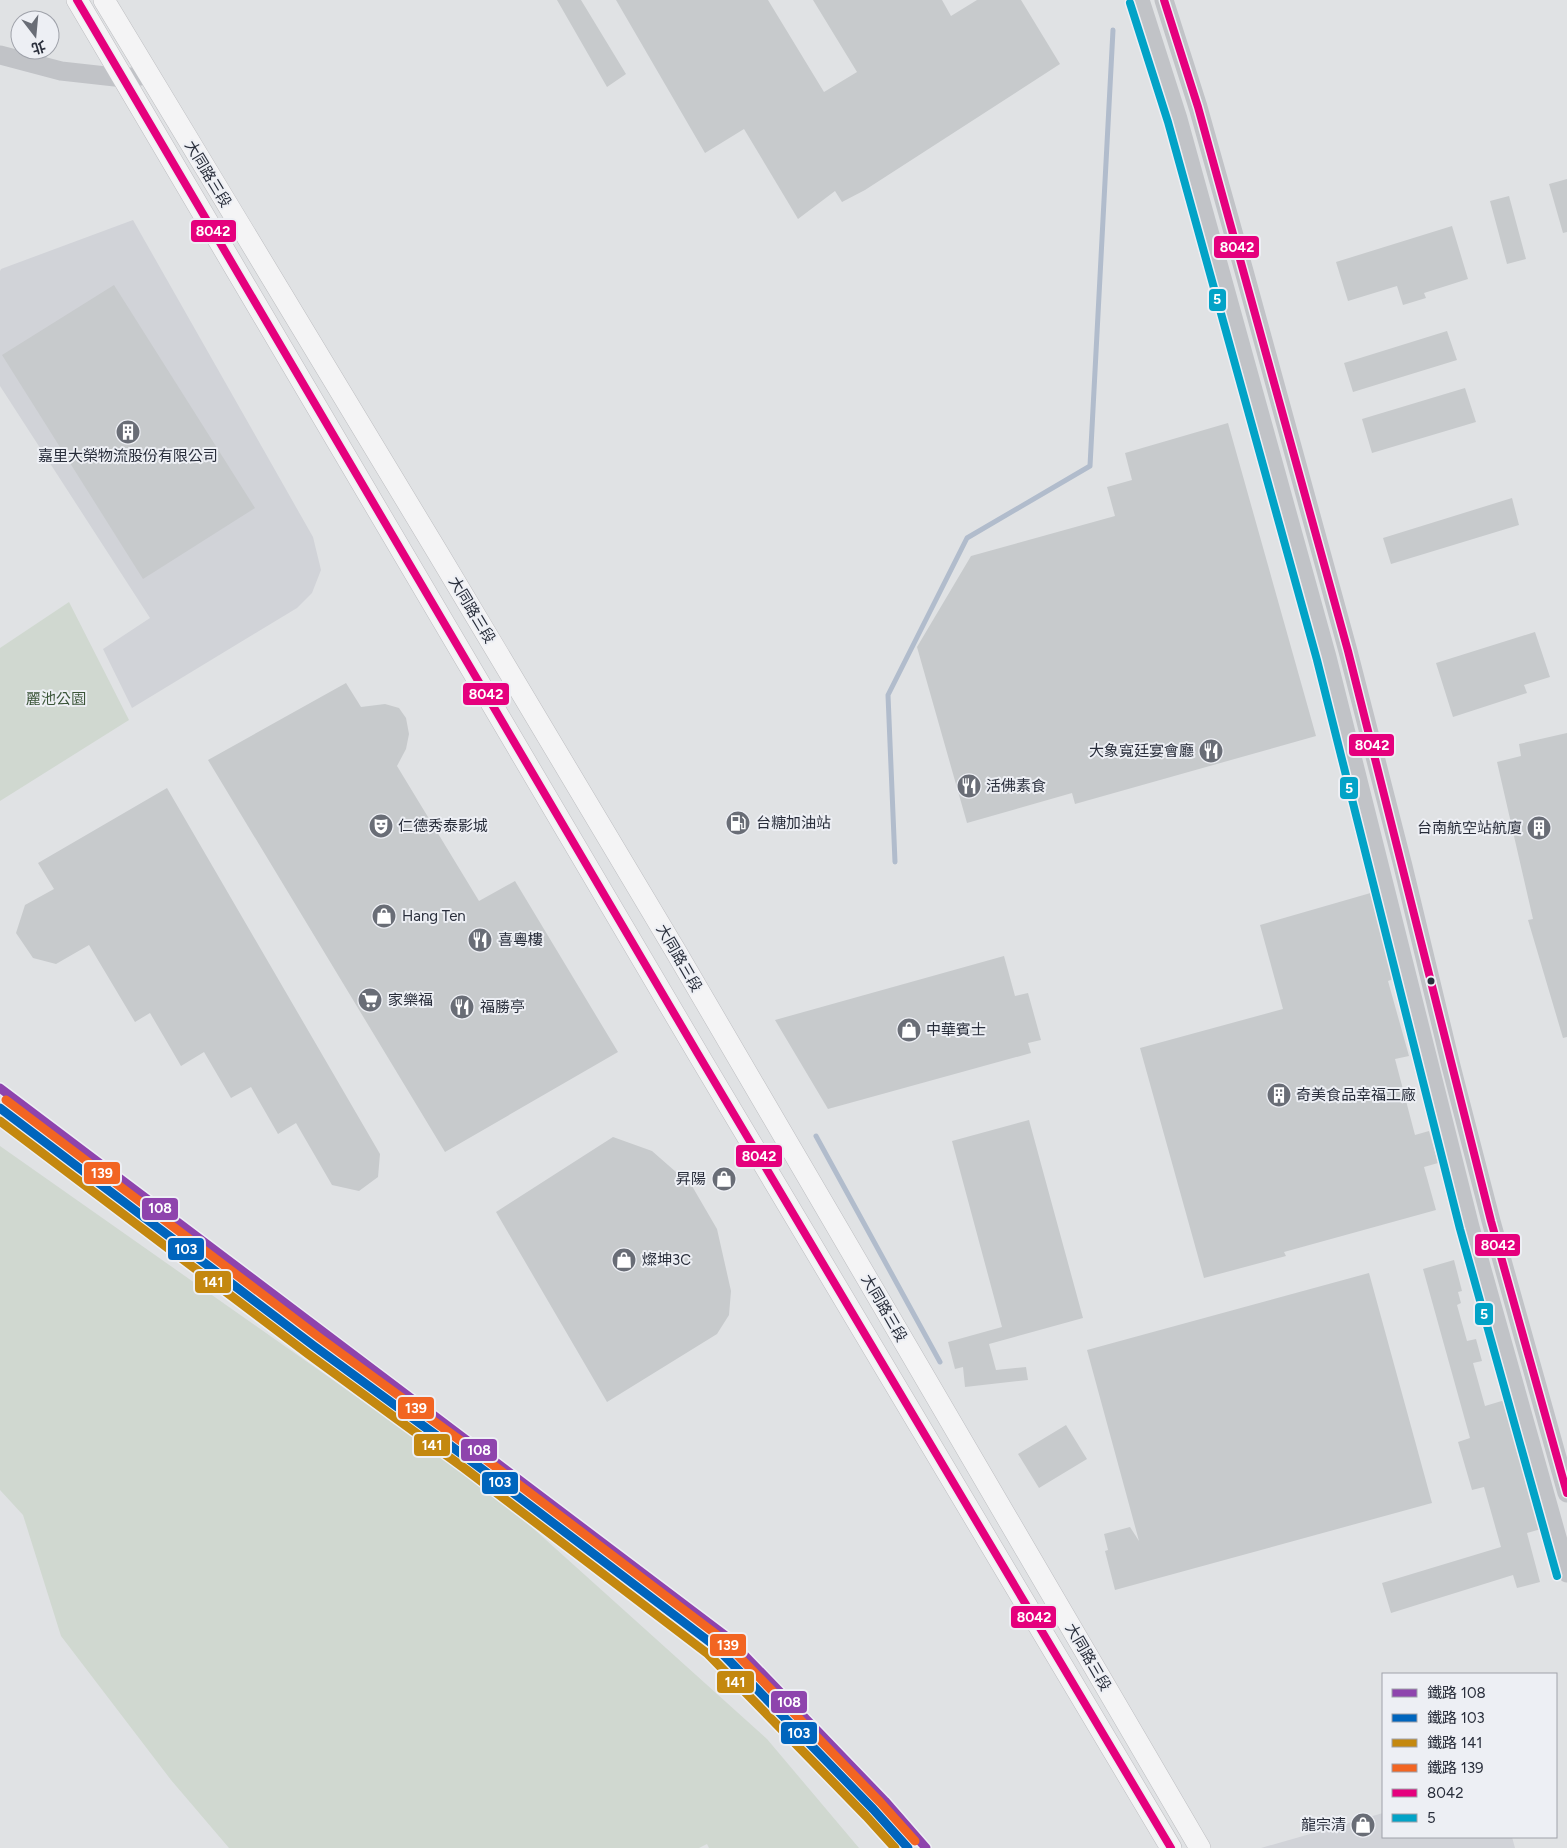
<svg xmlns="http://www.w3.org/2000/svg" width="1567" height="1848" viewBox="0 0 1567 1848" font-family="Figtree,'Noto Sans TC',sans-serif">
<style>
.built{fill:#d1d3d8}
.green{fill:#d0d8d0}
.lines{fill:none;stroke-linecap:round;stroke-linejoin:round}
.stream{stroke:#b1bccc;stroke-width:5}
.building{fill:#c7cacc}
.primary-casing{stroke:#bdbec1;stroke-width:22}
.secondary{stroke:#c1c3c7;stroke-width:19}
.primary{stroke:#f4f4f5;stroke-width:21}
.bus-1-casing{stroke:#edeff4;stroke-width:11}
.bus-2-casing{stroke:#edeff4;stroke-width:11}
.bus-1{stroke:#e5007d;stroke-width:8}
.bus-2{stroke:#02a3c7;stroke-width:8}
.rail-1-casing{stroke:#edeff4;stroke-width:12}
.rail-2-casing{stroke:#edeff4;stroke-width:12}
.rail-3-casing{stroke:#edeff4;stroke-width:12}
.rail-4-casing{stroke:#edeff4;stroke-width:12}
.rail-1{stroke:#8e44ad;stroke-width:9}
.rail-2{stroke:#0065bd;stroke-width:9}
.rail-3{stroke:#c4880f;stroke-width:9}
.rail-4{stroke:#f26522;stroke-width:9}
.bus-dot{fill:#292e3b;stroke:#edeff4;stroke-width:2}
.labels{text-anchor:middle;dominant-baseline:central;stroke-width:4;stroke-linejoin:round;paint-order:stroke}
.street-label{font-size:15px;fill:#292e3b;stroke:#edeff4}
.poi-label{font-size:15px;fill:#292e3b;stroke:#edeff4;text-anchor:start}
.park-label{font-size:15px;fill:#3b5538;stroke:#edeff4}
.line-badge{stroke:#edeff4;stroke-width:2}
.badge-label{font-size:14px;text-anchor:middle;font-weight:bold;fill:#fff}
</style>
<rect width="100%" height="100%" fill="#e0e2e4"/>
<path class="built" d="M 133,220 L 313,537 L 321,570 L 312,593 L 297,608 L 132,708 L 103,649 L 150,618 L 0,386 L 0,271 L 1,269 Z
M 1383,1813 L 1383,1837 L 1512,1837 L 1515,1848 L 1261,1848 Z"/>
<path class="green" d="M 69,602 L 129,720 L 0,801 L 0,648 Z
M 0,1146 L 495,1494 L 767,1739 L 859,1848 L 709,1848 L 707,1844 L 699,1848 L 229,1848 L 171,1780 L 61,1636 L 23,1515 L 0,1490 Z"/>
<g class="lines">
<path class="stream" d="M 895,862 L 888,695 L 967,538 L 1090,466 L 1113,30
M 816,1136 L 940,1362"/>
</g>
<path class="building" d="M 557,0 L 581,0 L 626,74 L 607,87 Z
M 616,0 L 768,0 L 824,92 L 857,72 L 813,0 L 942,0 L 951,16 L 977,0 L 1021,0 L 1060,64 L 865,190 L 842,202 L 835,191 L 798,219 L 744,129 L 705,153 Z
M 1567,179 L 1567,232 L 1563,233 L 1549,184 Z
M 1509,196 L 1526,259 L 1507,264 L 1490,201 Z
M 1452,226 L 1468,279 L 1424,293 L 1426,298 L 1403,305 L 1397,286 L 1348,301 L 1336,262 Z
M 114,285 L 255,508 L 143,579 L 2,355 Z
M 1447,331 L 1457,360 L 1353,392 L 1344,363 Z
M 1465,388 L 1476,422 L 1372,453 L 1362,419 Z
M 1228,423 L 1316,736 L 1075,804 L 1072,793 L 967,823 L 917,647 L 971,556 L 1115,516 L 1107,487 L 1132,480 L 1125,453 Z
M 1512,498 L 1519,525 L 1391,564 L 1383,538 Z
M 1535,632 L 1550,677 L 1524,685 L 1527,693 L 1453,717 L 1436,663 Z
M 346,683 L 361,707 L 385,704 L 399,708 L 406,718 L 409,734 L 406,749 L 397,766 L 479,901 L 515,881 L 618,1052 L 445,1152 L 208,760 Z
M 1567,733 L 1567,1037 L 1563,1038 L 1528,920 L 1533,919 L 1497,762 L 1521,756 L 1519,744 Z
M 167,788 L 380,1154 L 378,1177 L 359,1191 L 332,1185 L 296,1123 L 278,1134 L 251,1087 L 231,1098 L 204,1052 L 181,1066 L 150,1013 L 135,1022 L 89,945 L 56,964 L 33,958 L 16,933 L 25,905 L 54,889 L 38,863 Z
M 1374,892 L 1396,978 L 1388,981 L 1409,1056 L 1395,1059 L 1415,1135 L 1429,1131 L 1438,1163 L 1424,1167 L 1436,1210 L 1284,1252 L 1286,1256 L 1204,1278 L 1140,1048 L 1283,1009 L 1260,925 Z
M 1004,956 L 1015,996 L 1028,993 L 1041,1040 L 1028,1043 L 1031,1053 L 828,1109 L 775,1020 Z
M 1029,1120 L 1083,1318 L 989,1344 L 996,1370 L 1026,1367 L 1028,1380 L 965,1387 L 963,1367 L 955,1369 L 948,1342 L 1002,1327 L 952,1141 Z
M 613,1137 L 652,1151 L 692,1186 L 717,1229 L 731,1291 L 729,1315 L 717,1334 L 607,1402 L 496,1212 Z
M 1454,1260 L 1462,1291 L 1458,1292 L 1461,1303 L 1457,1305 L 1467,1341 L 1476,1339 L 1482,1361 L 1473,1363 L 1485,1406 L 1505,1400 L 1541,1529 L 1527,1533 L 1540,1582 L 1517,1588 L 1513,1575 L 1391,1613 L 1382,1583 L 1501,1547 L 1484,1487 L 1472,1490 L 1458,1442 L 1470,1438 L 1423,1269 Z
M 1369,1273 L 1432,1503 L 1115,1590 L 1105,1551 L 1108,1550 L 1104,1534 L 1130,1527 L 1139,1541 L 1087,1350 Z
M 1066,1425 L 1087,1459 L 1039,1488 L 1018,1454 Z"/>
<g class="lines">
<defs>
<path id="primary" d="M 77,0 L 698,1054 L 1171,1848
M 104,0 L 438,553 L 675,950 L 1200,1848"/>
</defs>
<use href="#primary" class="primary-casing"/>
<path class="secondary" d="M 1140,0 L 1178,119 L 1327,657 L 1470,1227 L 1567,1573
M 1164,0 L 1198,107 L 1244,271 L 1348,651 L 1403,866 L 1451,1066 L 1491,1221 L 1567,1493
M 0,55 L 61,71 L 124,78 L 148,75"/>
<use href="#primary" class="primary"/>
<defs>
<path id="bus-1" d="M 77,0 L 698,1054 L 1171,1848
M 1164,0 L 1198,107 L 1348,651 L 1491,1221 L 1567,1493"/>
<path id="bus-2" d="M 1130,3 L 1168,122 L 1317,660 L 1460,1229 L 1557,1576"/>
</defs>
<use href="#bus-1" class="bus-1-casing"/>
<use href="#bus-2" class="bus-2-casing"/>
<use href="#bus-1" class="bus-1"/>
<use href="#bus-2" class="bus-2"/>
<defs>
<path id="rail-1" d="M 0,1088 L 726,1636 L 885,1801 L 926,1848"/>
<path id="rail-2" d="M 0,1108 L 314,1346 L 470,1460 L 715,1646 L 873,1809 L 908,1848"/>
<path id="rail-3" d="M 0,1121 L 308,1354 L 464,1468 L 708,1654 L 866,1816 L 895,1848"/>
<path id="rail-4" d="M 6,1100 L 320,1338 L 476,1452 L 721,1638 L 880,1802 L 915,1841"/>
</defs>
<use href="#rail-1" class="rail-1-casing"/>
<use href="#rail-2" class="rail-2-casing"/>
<use href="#rail-3" class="rail-3-casing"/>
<use href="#rail-4" class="rail-4-casing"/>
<use href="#rail-1" class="rail-1"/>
<use href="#rail-2" class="rail-2"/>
<use href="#rail-3" class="rail-3"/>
<use href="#rail-4" class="rail-4"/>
</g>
<defs>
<symbol id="building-disc" viewBox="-11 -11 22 22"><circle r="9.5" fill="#696d76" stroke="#edeff4"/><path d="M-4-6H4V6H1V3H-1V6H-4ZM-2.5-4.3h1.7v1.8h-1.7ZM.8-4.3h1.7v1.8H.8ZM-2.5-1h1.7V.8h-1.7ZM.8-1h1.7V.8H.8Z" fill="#fff"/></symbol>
<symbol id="restaurant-disc" viewBox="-11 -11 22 22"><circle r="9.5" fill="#696d76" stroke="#edeff4"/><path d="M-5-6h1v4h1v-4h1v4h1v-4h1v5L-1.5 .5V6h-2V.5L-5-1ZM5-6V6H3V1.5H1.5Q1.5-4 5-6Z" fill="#fff"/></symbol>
<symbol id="fuel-disc" viewBox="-11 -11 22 22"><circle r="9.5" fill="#696d76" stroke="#edeff4"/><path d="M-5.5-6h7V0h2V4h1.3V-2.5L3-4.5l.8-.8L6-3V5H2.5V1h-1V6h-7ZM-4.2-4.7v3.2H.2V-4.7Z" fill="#fff"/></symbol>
<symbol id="theatre-disc" viewBox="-11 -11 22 22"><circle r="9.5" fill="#696d76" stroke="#edeff4"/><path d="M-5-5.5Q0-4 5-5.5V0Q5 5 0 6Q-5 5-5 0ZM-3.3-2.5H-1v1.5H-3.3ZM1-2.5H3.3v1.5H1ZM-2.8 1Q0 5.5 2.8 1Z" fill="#fff"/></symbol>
<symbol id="shop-disc" viewBox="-11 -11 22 22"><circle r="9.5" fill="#696d76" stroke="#edeff4"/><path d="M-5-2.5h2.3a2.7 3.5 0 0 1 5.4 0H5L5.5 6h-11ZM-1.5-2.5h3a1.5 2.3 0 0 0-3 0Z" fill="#fff"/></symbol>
<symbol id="supermarket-disc" viewBox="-11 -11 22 22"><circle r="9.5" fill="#696d76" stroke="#edeff4"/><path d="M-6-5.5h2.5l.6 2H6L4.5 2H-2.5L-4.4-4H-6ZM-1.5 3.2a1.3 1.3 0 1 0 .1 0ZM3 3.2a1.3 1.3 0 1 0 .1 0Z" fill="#fff"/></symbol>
</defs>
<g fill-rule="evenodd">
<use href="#building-disc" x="114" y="418" width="28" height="28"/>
<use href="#restaurant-disc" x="1197" y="737" width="28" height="28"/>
<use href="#restaurant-disc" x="955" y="772" width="28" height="28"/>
<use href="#fuel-disc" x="724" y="809" width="28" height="28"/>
<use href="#theatre-disc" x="367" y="812" width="28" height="28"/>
<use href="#building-disc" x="1525" y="814" width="28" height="28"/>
<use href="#shop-disc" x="370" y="902" width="28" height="28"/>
<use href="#restaurant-disc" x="466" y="926" width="28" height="28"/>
<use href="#supermarket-disc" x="356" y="986" width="28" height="28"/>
<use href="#restaurant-disc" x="448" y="993" width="28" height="28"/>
<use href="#shop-disc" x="895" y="1016" width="28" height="28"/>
<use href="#building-disc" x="1265" y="1081" width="28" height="28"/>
<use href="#shop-disc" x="710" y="1165" width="28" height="28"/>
<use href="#shop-disc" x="610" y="1246" width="28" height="28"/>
<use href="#shop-disc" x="1349" y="1811" width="28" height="28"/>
</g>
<circle class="bus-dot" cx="1431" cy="981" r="4.5"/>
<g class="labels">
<g class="street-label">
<text transform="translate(208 174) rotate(59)">大同路三段</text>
<text transform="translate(472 610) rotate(59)">大同路三段</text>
<text transform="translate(679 958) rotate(60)">大同路三段</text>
<text transform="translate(884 1308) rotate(60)">大同路三段</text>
<text transform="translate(1088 1657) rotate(60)">大同路三段</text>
</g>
<g class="poi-label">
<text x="128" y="456" text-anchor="middle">嘉里大榮物流股份有限公司</text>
<text x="1194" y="751" text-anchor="end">大象寬廷宴會廳</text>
<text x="986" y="786">活佛素食</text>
<text x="756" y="823">台糖加油站</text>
<text x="398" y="826">仁德秀泰影城</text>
<text x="1522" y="828" text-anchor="end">台南航空站航廈</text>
<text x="402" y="916">Hang Ten</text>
<text x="498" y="940">喜粵樓</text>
<text x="388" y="1000">家樂福</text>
<text x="480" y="1007">福勝亭</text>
<text x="926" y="1030">中華賓士</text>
<text x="1296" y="1095">奇美食品幸福工廠</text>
<text x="706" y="1179" text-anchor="end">昇陽</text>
<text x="642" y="1260">燦坤3C</text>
<text x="1346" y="1825" text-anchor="end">龍宗清</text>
</g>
<g class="park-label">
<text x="56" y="699">麗池公園</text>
</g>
</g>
<g class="line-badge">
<rect x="190" y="219" width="47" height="24" rx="5" fill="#e5007d"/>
<rect x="1213" y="235" width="47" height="24" rx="5" fill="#e5007d"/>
<rect x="1208" y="288" width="19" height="24" rx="5" fill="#02a3c7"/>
<rect x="462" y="682" width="48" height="24" rx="5" fill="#e5007d"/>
<rect x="1348" y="733" width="47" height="24" rx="5" fill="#e5007d"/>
<rect x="1339" y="776" width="20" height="24" rx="5" fill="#02a3c7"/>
<rect x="735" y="1144" width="48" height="24" rx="5" fill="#e5007d"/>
<rect x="83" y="1161" width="38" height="24" rx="5" fill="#f26522"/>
<rect x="141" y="1197" width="38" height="24" rx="5" fill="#8e44ad"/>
<rect x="1474" y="1233" width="47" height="24" rx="5" fill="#e5007d"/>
<rect x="167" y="1237" width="38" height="24" rx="5" fill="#0065bd"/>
<rect x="194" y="1270" width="38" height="24" rx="5" fill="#c4880f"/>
<rect x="1474" y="1302" width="20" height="24" rx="5" fill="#02a3c7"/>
<rect x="397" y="1396" width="38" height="24" rx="5" fill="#f26522"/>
<rect x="413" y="1433" width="38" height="24" rx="5" fill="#c4880f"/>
<rect x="460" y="1438" width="38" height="24" rx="5" fill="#8e44ad"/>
<rect x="481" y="1471" width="38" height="24" rx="5" fill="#0065bd"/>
<rect x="1010" y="1605" width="47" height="24" rx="5" fill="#e5007d"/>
<rect x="709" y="1633" width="38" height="24" rx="5" fill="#f26522"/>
<rect x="716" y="1670" width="39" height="24" rx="5" fill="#c4880f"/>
<rect x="770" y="1690" width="38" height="24" rx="5" fill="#8e44ad"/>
<rect x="780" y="1721" width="38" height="24" rx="5" fill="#0065bd"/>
</g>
<g class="badge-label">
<text x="213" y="236">8042</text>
<text x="1237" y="252">8042</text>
<text x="1217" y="304">5</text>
<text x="486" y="699">8042</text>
<text x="1372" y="750">8042</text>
<text x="1349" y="793">5</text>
<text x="759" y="1161">8042</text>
<text x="102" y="1178">139</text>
<text x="160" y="1213">108</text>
<text x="1498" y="1250">8042</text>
<text x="186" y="1254">103</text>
<text x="213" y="1287">141</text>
<text x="1484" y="1319">5</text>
<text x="416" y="1413">139</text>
<text x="432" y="1450">141</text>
<text x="479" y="1455">108</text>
<text x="500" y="1487">103</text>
<text x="1034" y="1622">8042</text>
<text x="728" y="1650">139</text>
<text x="735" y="1687">141</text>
<text x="789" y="1707">108</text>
<text x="799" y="1738">103</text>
</g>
<rect x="1382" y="1673" width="175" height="165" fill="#edeff4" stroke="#9fa2aa"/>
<rect x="1392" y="1689" width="25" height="8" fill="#8e44ad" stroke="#9fa2aa"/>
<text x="1427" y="1698" font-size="15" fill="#292e3b">鐵路 108</text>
<rect x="1392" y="1714" width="25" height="8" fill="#0065bd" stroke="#9fa2aa"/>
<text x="1427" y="1723" font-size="15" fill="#292e3b">鐵路 103</text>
<rect x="1392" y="1739" width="25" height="8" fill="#c4880f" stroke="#9fa2aa"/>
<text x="1427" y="1748" font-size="15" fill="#292e3b">鐵路 141</text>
<rect x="1392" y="1764" width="25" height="8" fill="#f26522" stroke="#9fa2aa"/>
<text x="1427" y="1773" font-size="15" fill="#292e3b">鐵路 139</text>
<rect x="1392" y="1789" width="25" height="8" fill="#e5007d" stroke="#9fa2aa"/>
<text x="1427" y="1798" font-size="15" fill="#292e3b">8042</text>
<rect x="1392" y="1814" width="25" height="8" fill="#02a3c7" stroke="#9fa2aa"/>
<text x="1427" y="1823" font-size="15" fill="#292e3b">5</text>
<g transform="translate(35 35) rotate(164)"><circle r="24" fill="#edeff4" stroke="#9fa2aa"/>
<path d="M0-4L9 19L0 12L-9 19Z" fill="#696d76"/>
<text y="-8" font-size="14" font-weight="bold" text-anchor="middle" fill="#292e3b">北</text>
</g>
</svg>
